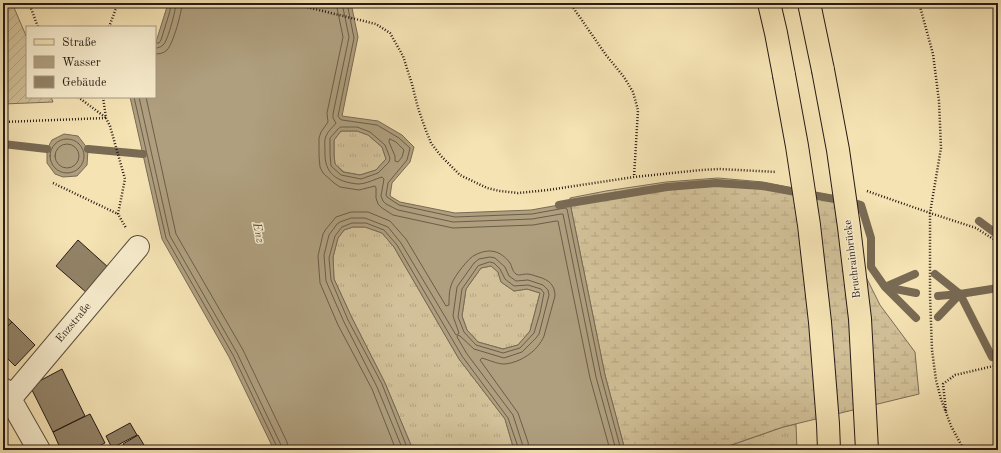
<svg xmlns="http://www.w3.org/2000/svg" width="1001" height="453" viewBox="0 0 1001 453" font-family="'Old Standard TT',serif">
<style>
.grass{fill:url(#grass-tufts);stroke:#7c6e58}
.wetland{fill:url(#wetland-marsh);stroke:#7c6e58}
.garden{fill:url(#garden-furrows);stroke:#7c6e58}
.water{fill:#af9f7e;stroke:#796a54;fill-rule:evenodd}
.lines{fill:none;stroke-linecap:round;stroke-linejoin:round}
.shore{stroke:#6b5d4a;stroke-width:1}
.stream{stroke:#796a54;stroke-width:8}
.building{fill:#928368;stroke:#271b16}
.minor-casing{stroke:#5a4d3e;stroke-width:24}
.primary-casing{stroke:#271b16;stroke-width:24}
.path{stroke:#271b16;stroke-width:2.5;stroke-dasharray:1 2;stroke-linecap:butt}
.minor{stroke:#f8edce;stroke-width:22}
.primary{stroke:#f5e3b4;stroke-width:22}
.primary-bridge-casing{stroke:#271b16;stroke-width:24;stroke-linecap:butt}
.primary-bridge{stroke:#f5e3b4;stroke-width:22}
.labels{text-anchor:middle;dominant-baseline:central;stroke-width:3;stroke-linejoin:round;paint-order:stroke}
.street-label{font-size:11px;fill:#271b16;stroke:#f8edce}
.water-label{font-size:12px;font-style:italic;fill:#5d5040;stroke:#f8edce}
</style>
<defs>
<pattern id="grass-tufts" width="24" height="20" patternUnits="userSpaceOnUse"><rect width="24" height="20" fill="#d2c199"/><path d="M3 7l-1-3M5 7V3M7 7l1-3M15 17l-1-3M17 17v-4M19 17l1-3" fill="none" stroke="#b4a583"/></pattern>
<pattern id="wetland-marsh" width="20" height="14" patternUnits="userSpaceOnUse"><rect width="20" height="14" fill="#d2c199"/><path d="M1 5h8M5 5V1M11 12h8M15 12V8" fill="none" stroke="#b4a583"/></pattern>
<pattern id="garden-furrows" width="10" height="10" patternUnits="userSpaceOnUse"><rect width="10" height="10" fill="#d2c199"/><path d="M-1 1l2-2M0 10L10 0M9 11l2-2" fill="none" stroke="#b4a583"/></pattern>
</defs>
<rect width="100%" height="100%" fill="#f5e3b4"/>
<filter id="stains"><feTurbulence type="fractalNoise" baseFrequency=".005" numOctaves="4"/><feColorMatrix values="0 0 0 0 .2 0 0 0 0 .09 0 0 0 0 .02 0 0 0 .5 -.17"/></filter>
<radialGradient id="worn" r=".72"><stop offset=".6" stop-color="#630" stop-opacity="0"/><stop offset="1" stop-color="#630" stop-opacity=".3"/></radialGradient>
<path class="grass" d="M 341,131 L 357,131 L 368,135 L 382,147 L 386,159 L 376,170 L 360,175 L 344,172 L 335,164 L 334,155 L 334,140 Z
M 353,227 L 365,227 L 382,233 L 394,247 L 459,359 L 505,419 L 514,450 L 413,450 L 385,383 L 352,318 L 334,279 L 333,257 L 338,238 L 344,230 Z
M 491,266 L 498,272 L 501,282 L 514,291 L 527,289 L 540,293 L 530,331 L 518,345 L 503,349 L 478,342 L 467,330 L 462,316 L 466,289 L 481,268 Z
M 796,424 L 797,450 L 717,450 L 783,427 Z"/>
<path class="wetland" d="M 718,178 L 763,182 L 854,200 L 861,267 L 880,305 L 915,352 L 919,394 L 783,427 L 717,450 L 625,450 L 605,375 L 570,203 L 570,198 L 606,191 L 666,182 Z"/>
<path class="garden" d="M 3,3 L 12,3 L 27,38 L 27,97 L 51,97 L 53,102 L 3,104 Z"/>
<path class="water" d="M 168,3 L 351,3 L 358,37 L 342,116 L 378,121 L 402,135 L 414,147 L 410,162 L 392,183 L 390,196 L 400,202 L 455,213 L 531,210 L 570,203 L 605,375 L 625,450 L 514,450 L 505,419 L 459,359 L 394,247 L 382,233 L 365,227 L 353,227 L 344,230 L 338,238 L 333,257 L 334,279 L 352,318 L 385,383 L 413,450 L 274,450 L 229,357 L 162,239 L 130,97 L 155,97 L 155,45 L 166,10 ZM 341,131 L 357,131 L 368,135 L 382,147 L 386,159 L 376,170 L 360,175 L 343,172 L 335,164 L 334,155 L 334,140 ZM 491,266 L 498,272 L 501,282 L 514,291 L 527,289 L 540,293 L 530,331 L 518,345 L 503,349 L 478,342 L 467,330 L 462,316 L 466,289 L 481,268 Z
M 64,134 L 78,136 L 88,149 L 87,165 L 77,176 L 63,177 L 55,174 L 47,163 L 47,149 L 52,140 Z"/>
<g class="lines">
<path class="shore" d="M 336,3 L 343,37 L 327,113 L 328,122 L 321,132 L 319,138 L 319,156 L 320,167 L 323,173 L 334,183 L 340,187 L 359,190 L 375,186 L 376,188 L 376,198 L 378,204 L 382,208 L 393,215 L 453,228 L 533,225 L 556,221 L 558,221 L 590,378 L 610,450
M 342,3 L 349,37 L 333,114 L 333,118 L 336,123 C 333,127 328,131 326,136 C 324,140 325,146 325,151 C 324,174 337,182 358,184 C 366,184 375,179 382,177 L 384,179 L 381,196 L 383,201 L 386,204 L 398,210 L 453,222 L 532,219 L 561,214 L 563,214 L 596,377 L 616,450
M 347,3 L 354,38 L 338,116 L 340,119 L 342,120 L 377,125 L 399,138 L 410,148 L 407,160 L 388,183 L 386,195 L 387,197 L 399,205 L 455,217 L 532,214 L 565,208 L 567,209 L 601,376 L 621,450
M 155,43 L 159,43 L 161,40 L 170,11 L 171,3
M 155,48 C 159,48 161,47 164,44 C 168,39 176,10 176,3
M 155,54 C 160,54 164,53 167,50 C 173,44 182,12 182,3
M 134,97 L 166,238 L 233,355 L 277,447 L 277,450
M 139,97 L 170,236 L 237,353 L 281,445 L 282,450
M 146,97 L 176,234 L 243,350 L 287,442 L 288,450
M 341,127 L 357,127 L 370,132 L 385,145 L 390,158 L 389,162 L 378,173 L 361,179 L 341,175 L 331,166 L 330,154 L 330,138 L 338,129 Z
M50 156a17 17 0 1 1 34 0a17 17 0 1 1-34 0Z
M 390,139 L 396,142 L 404,150 L 402,157 L 398,162 L 395,161 L 395,156 L 389,142 Z
M55 156a12 12 0 1 1 24 0a12 12 0 1 1-24 0Z
M 490,262 L 494,263 L 500,269 L 505,279 L 514,286 L 528,285 L 541,289 L 544,293 L 540,313 L 534,333 L 520,348 L 503,353 L 476,345 L 464,332 L 458,317 L 462,289 L 478,266 Z
M 396,450 L 372,389 L 338,325 L 320,283 L 318,256 L 323,234 L 326,229 L 336,217 L 351,212 L 368,212 L 390,221 L 406,239 L 446,306 L 449,305 C 449,298 449,290 452,283 C 454,277 469,257 475,255 C 489,248 500,250 510,263 C 512,266 512,271 516,274 C 519,276 523,274 527,274 C 531,274 535,276 539,277 C 549,280 555,285 555,296 L 544,336 C 538,351 520,363 504,364 C 497,364 489,360 482,358 L 480,360 L 518,413 L 528,442 L 529,450
M 403,450 L 377,387 L 344,322 L 326,281 L 324,255 L 329,235 L 337,224 L 340,222 L 351,218 L 365,218 L 388,227 L 401,243 L 456,335 L 458,334 L 459,333 L 453,316 L 457,287 L 459,284 L 474,263 L 479,259 L 490,257 L 495,258 L 505,267 L 509,276 L 516,281 L 528,280 L 543,285 L 548,290 L 549,295 L 539,334 L 536,338 L 522,352 L 504,358 L 474,349 L 460,336 L 458,335 L 457,337 L 467,354 L 513,415 L 522,443 L 523,450
M 408,450 L 382,384 L 348,320 L 331,280 L 329,258 L 335,236 L 342,227 L 352,223 L 366,223 L 384,230 L 397,245 L 462,356 L 508,418 L 517,444 L 518,450"/>
<path class="stream" d="M 3,144 L 47,149
M 88,149 L 143,154
M 559,205 L 570,203 L 667,187 L 716,183 L 762,186 L 851,202 L 861,205 L 871,238 L 871,267 L 885,287 L 916,293
M 979,221 L 998,235
M 915,274 L 885,287 L 916,318
M 935,274 L 960,294 L 992,357
M 938,296 L 960,294 L 998,288
M 938,317 L 960,294"/>
</g>
<path class="building" d="M 78,240 L 109,268 L 87,293 L 56,266 Z
M 3,314 L 12,322 L 3,331 Z
M 12,322 L 35,345 L 15,366 L 3,354 L 3,331 Z
M 62,369 L 85,416 L 53,432 L 30,386 Z
M 90,414 L 105,443 L 91,450 L 61,450 L 53,432 Z
M 130,423 L 137,435 L 112,448 L 106,436 Z
M 138,435 L 147,450 L 126,450 L 123,444 Z"/>
<g class="lines">
<defs>
<path id="minor" d="M 3,389 L 10,399 L 39,450
M 10,399 L 138,247"/>
<path id="primary" d="M 769,3 L 776,33 L 784,75
M 809,3 L 823,70"/>
</defs>
<use href="#minor" class="minor-casing"/>
<use href="#primary" class="primary-casing"/>
<path class="path" d="M 29,3 L 38,27
M 290,3 L 376,24 L 390,33 L 403,56 L 412,84 L 418,108 L 425,128 L 431,143 L 441,156 L 460,175 L 487,188 L 500,191 L 518,193 L 548,190 L 634,177 L 701,170 L 719,169 L 758,171 L 776,172
M 570,3 L 606,55 L 624,77 L 633,92 L 638,110 L 634,177
M 919,3 L 933,54 L 939,101 L 941,148 L 930,213 L 930,296 L 932,350 L 936,380 L 941,399 L 951,426 L 964,450
M 109,27 L 118,3
M 78,97 L 105,117
M 103,97 L 106,118 L 110,126 L 125,179 L 118,214 L 126,228
M 3,122 L 106,118
M 53,183 L 118,214
M 867,191 L 930,213 L 976,228 L 998,242
M 946,411 L 943,384 L 955,375 L 998,365"/>
<use href="#minor" class="minor"/>
<use href="#primary" class="primary"/>
<defs>
<path id="primary-bridge" d="M 823,70 L 838,150 L 849,227 L 860,319 L 867,450
M 784,75 L 797,146 L 809,225 L 820,322 L 828,424 L 829,450"/>
</defs>
<use href="#primary-bridge" class="primary-bridge-casing"/>
<use href="#primary-bridge" class="primary-bridge"/>
</g>
<g class="labels">
<g class="street-label">
<text transform="translate(853 259) rotate(-97)">Bruchrainbrücke</text>
<text transform="translate(74 323) rotate(-50)">Enzstraße</text>
</g>
<g class="water-label">
<text transform="translate(258 233) rotate(78)">Enz</text>
</g>
</g>
<rect width="1001" height="453" fill="none" stroke="#f5e3b4" stroke-width="16"/>
<rect x="4" y="4" width="993" height="445" fill="none" stroke="#271b16" stroke-width="2"/>
<rect x="8" y="8" width="985" height="437" fill="none" stroke="#271b16"/>
<rect x="26" y="26" width="130" height="72" fill="#f8edce" stroke="#a49984"/>
<rect x="34" y="39" width="20" height="6" fill="#f5e3b4" stroke="#a49984"/>
<text x="62" y="46" font-size="12" fill="#271b16">Straße</text>
<rect x="34" y="56" width="20" height="12" fill="#af9f7e" stroke="#a49984"/>
<text x="62" y="66" font-size="12" fill="#271b16">Wasser</text>
<rect x="34" y="76" width="20" height="12" fill="#928368" stroke="#a49984"/>
<text x="62" y="86" font-size="12" fill="#271b16">Gebäude</text>
<rect width="100%" height="100%" filter="url(#stains)"/>
<rect width="100%" height="100%" fill="url(#worn)"/>
</svg>
